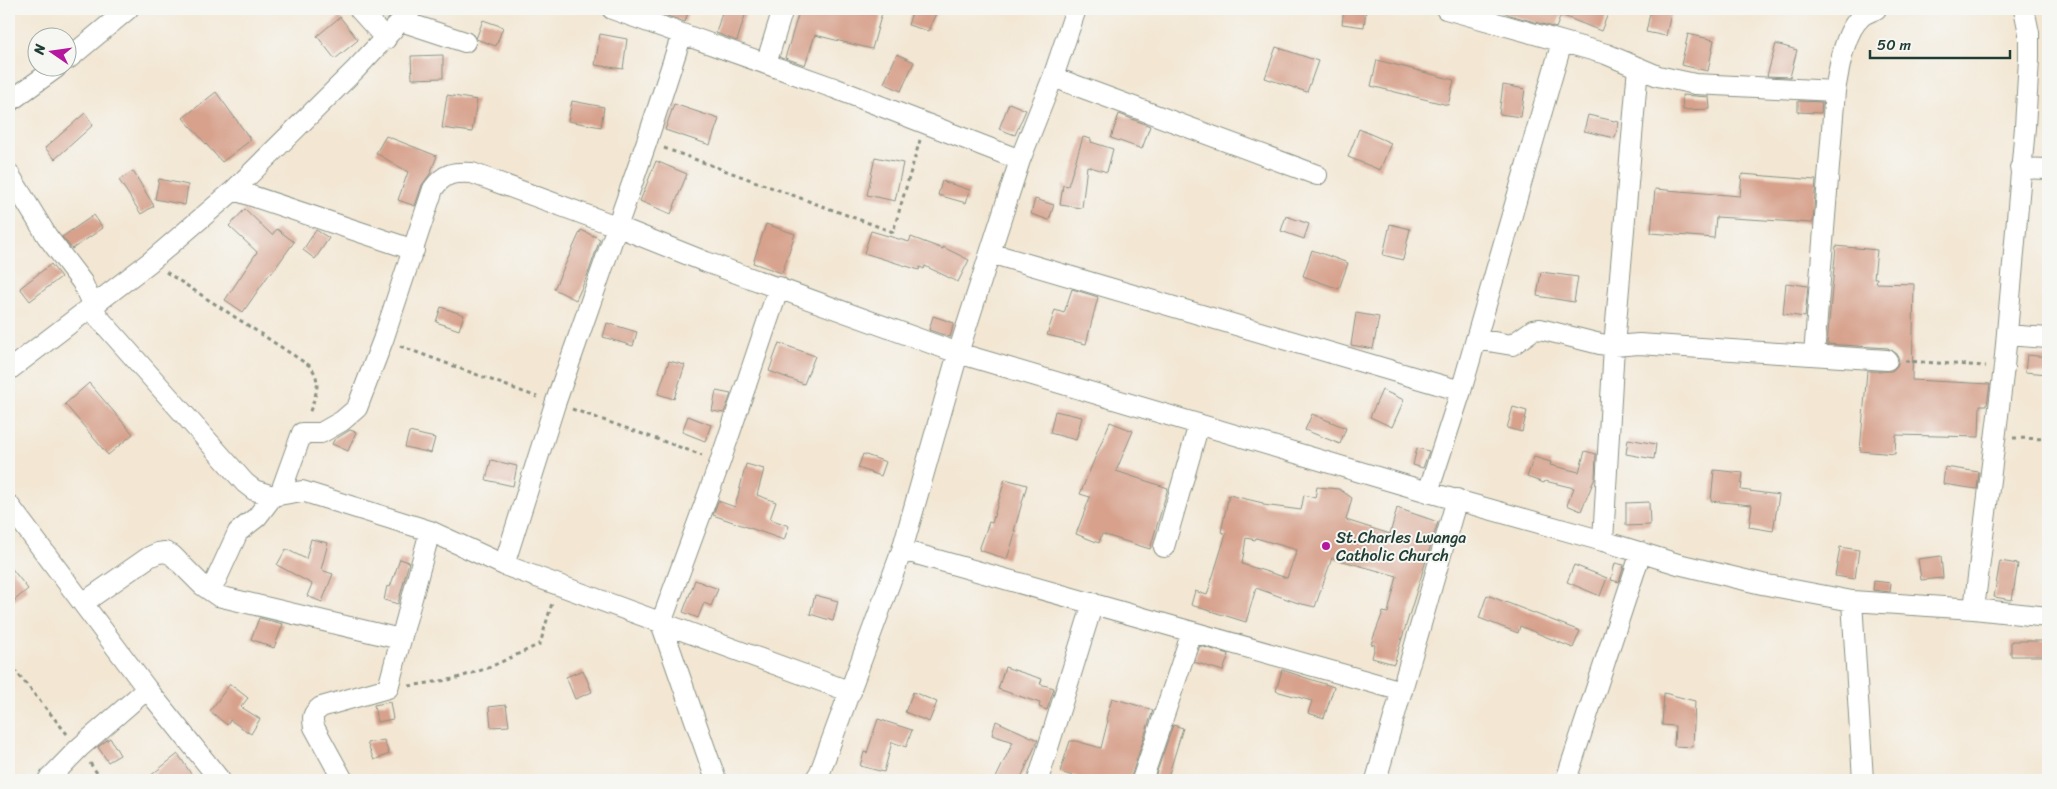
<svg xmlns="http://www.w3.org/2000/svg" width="2057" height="789" viewBox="0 0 2057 789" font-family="Sriracha,sans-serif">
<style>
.building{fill:#d7a18c;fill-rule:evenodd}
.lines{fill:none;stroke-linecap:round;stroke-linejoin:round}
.minor-casing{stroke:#899284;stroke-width:22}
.path{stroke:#899284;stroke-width:3;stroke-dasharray:4 4;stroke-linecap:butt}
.minor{stroke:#fff;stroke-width:20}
.poi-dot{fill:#b5179e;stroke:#f6f6f2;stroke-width:2}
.labels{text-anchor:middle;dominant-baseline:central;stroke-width:4;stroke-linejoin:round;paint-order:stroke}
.poi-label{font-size:16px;fill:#1f3d34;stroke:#f6f6f2;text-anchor:start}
</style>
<rect width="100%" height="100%" fill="#f6f6f2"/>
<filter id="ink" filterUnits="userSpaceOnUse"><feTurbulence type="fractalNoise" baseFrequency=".02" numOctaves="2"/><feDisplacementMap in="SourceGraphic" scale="10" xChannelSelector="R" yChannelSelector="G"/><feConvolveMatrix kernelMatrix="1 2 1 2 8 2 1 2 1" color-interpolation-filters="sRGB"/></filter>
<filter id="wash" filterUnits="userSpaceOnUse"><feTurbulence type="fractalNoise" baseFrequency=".0096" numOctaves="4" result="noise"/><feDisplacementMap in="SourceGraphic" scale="20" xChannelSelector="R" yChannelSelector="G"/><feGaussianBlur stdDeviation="1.12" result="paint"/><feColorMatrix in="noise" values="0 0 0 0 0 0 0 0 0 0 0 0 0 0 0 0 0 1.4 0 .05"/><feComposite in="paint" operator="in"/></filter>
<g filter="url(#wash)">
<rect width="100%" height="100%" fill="#f3e7d4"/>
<g id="blocks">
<path class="building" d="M 647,9 L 689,9 L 685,22 Z
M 723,9 L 747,9 L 737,41 L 716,33 Z
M 800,9 L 883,9 L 872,49 L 815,35 L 805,65 L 785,58 Z
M 913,9 L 938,9 L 928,31 L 908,25 Z
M 1344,9 L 1366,9 L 1364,27 L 1342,24 Z
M 1498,9 L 1610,9 L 1601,31 L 1561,15 L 1556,28 L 1510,15 Z
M 1651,9 L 1672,9 L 1666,36 L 1646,32 Z
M 340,17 L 358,40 L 335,59 L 317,36 Z
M 483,20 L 503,27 L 496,46 L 476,39 Z
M 600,34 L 627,39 L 623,69 L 595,65 Z
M 1688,34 L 1714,40 L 1708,71 L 1681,65 Z
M 1776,44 L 1797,50 L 1790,77 L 1767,76 Z
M 1276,47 L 1318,61 L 1307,92 L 1265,78 Z
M 897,54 L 914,62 L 901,91 L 884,83 Z
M 443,55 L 443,78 L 412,79 L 411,56 Z
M 1377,60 L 1454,80 L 1448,105 L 1371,86 Z
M 1503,85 L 1525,89 L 1521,117 L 1499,114 Z
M 216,92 L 251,140 L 222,162 L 183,118 Z
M 447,95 L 477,100 L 472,132 L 442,128 Z
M 1682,95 L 1709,97 L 1710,109 L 1683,110 Z
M 572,101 L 604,107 L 601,127 L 568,121 Z
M 1798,101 L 1822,102 L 1821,113 L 1798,112 Z
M 1009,103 L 1026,110 L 1015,135 L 999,129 Z
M 674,104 L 719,119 L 710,145 L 665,130 Z
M 85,113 L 93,125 L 55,159 L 45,148 Z
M 1119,114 L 1150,126 L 1142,149 L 1111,138 Z
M 1588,115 L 1619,122 L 1615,138 L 1584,131 Z
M 1359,129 L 1391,143 L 1380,170 L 1348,157 Z
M 386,136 L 437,156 L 430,174 L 422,185 L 415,206 L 398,200 L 408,172 L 376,153 Z
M 1083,137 L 1091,139 L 1091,142 L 1113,149 L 1107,172 L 1087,166 L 1082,208 L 1060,205 L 1063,185 L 1068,186 Z
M 875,157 L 903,163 L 895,201 L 867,195 Z
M 656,161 L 687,174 L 671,214 L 640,201 Z
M 133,171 L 154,206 L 141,214 L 119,180 Z
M 1742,174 L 1816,180 L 1813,223 L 1716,217 L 1714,238 L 1651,233 L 1655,189 L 1740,196 Z
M 159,179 L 188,185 L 185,205 L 155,199 Z
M 942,181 L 970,190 L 966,203 L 938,195 Z
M 1035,199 L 1054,205 L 1049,220 L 1031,214 Z
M 245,209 L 272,235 L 277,229 L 294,242 L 271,274 L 270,273 L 243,312 L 225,300 L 257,252 L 229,226 Z
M 94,215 L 103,228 L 72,249 L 62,237 Z
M 1286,216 L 1309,224 L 1304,239 L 1281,231 Z
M 766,224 L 795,234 L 782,273 L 753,263 Z
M 1390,224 L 1410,229 L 1403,260 L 1383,255 Z
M 316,230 L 329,238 L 315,259 L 303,250 Z
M 581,230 L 600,239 L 588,274 L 576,300 L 554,289 Z
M 871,231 L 909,242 L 911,237 L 943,249 L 943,247 L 969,260 L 958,282 L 925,266 L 924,269 L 920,267 L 919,270 L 864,253 Z
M 1836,246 L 1877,250 L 1874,278 L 1877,278 L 1876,283 L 1914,284 L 1912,380 L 1990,384 L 1987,405 L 1980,405 L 1979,437 L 1896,435 L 1895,454 L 1860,451 L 1867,371 L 1892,371 L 1897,366 L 1899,360 L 1897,354 L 1888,348 L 1827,344 Z
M 1312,250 L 1348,263 L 1339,289 L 1303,276 Z
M 51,264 L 61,277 L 30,301 L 20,288 Z
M 1541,272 L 1578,277 L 1574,302 L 1537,296 Z
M 1786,283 L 1808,286 L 1805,317 L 1783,314 Z
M 1072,289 L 1098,297 L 1086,344 L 1047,335 L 1055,310 L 1064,313 Z
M 441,307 L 464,315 L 459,330 L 436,322 Z
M 1356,313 L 1379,317 L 1373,349 L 1351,345 Z
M 933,316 L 954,323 L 950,337 L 929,330 Z
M 607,323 L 637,332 L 633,346 L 603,337 Z
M 779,343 L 815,356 L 804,384 L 769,371 Z
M 2027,355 L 2048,357 L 2048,374 L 2025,372 Z
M 669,361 L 685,365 L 674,399 L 658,394 Z
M 89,383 L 133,434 L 108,455 L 65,404 Z
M 1382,390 L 1404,400 L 1392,427 L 1370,417 Z
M 716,391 L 731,394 L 724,413 L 712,411 Z
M 1513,407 L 1527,411 L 1522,432 L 1507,428 Z
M 1055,411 L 1082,417 L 1076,440 L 1050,433 Z
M 1312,414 L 1346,428 L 1340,444 L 1305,430 Z
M 688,416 L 711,425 L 705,441 L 682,432 Z
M 1110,422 L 1133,431 L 1116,471 L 1168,488 L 1150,549 L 1102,534 L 1099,543 L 1076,534 L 1090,497 L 1080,494 Z
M 350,430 L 356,432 L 348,451 L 332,444 L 334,440 Z
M 409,432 L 435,438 L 431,453 L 405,447 Z
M 1628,439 L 1656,444 L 1654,459 L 1626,454 Z
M 1417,448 L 1429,451 L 1423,468 L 1413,465 Z
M 1585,451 L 1596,454 L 1595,478 L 1581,511 L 1567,505 L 1574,488 L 1545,481 L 1544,483 L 1527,477 L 1534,457 L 1551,462 L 1550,465 L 1579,472 Z
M 863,454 L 886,462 L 881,476 L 858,468 Z
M 491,460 L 517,466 L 513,486 L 486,480 Z
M 746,464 L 764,469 L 757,495 L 776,502 L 770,519 L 789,526 L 784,540 L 713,515 L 718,501 L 735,507 Z
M 1945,467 L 1979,472 L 1977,489 L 1943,484 Z
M 1714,470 L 1743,473 L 1741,490 L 1779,495 L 1773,531 L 1749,527 L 1752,505 L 1711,501 Z
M 1005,479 L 1027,485 L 1014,531 L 1016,531 L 1007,559 L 979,550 L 989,522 L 992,523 Z
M 1317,487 L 1339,489 L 1352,498 L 1346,520 L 1390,534 L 1397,508 L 1438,522 L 1394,664 L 1372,658 L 1375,645 L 1371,644 L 1383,612 L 1388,613 L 1397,576 L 1332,558 L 1315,607 L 1298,603 L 1256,588 L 1246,622 L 1191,605 L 1195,591 L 1207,595 L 1226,534 L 1221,532 L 1229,495 L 1263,503 L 1263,505 L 1301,510 L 1304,495 L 1315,498 ZM 1246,538 L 1255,540 L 1256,538 L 1297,550 L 1287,578 L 1242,564 Z
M 1649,502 L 1650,525 L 1626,526 L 1626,503 Z
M 311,539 L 328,543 L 321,570 L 333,574 L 322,602 L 307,596 L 312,584 L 277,565 L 286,549 L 306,559 Z
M 1840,547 L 1859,550 L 1855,579 L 1835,576 Z
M 1941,556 L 1943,578 L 1921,580 L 1918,559 Z
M 400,559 L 409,562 L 398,604 L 384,600 L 387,586 L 390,587 Z
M 2000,561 L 2018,564 L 2012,600 L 1994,597 Z
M 1615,563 L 1624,565 L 1619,582 L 1611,580 Z
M 9,565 L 28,589 L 9,605 Z
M 1574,565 L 1607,578 L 1600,596 L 1567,582 Z
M 695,580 L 718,589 L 711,606 L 704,603 L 698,618 L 683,612 Z
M 1874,581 L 1891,583 L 1890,592 L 1873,590 Z
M 815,595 L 838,601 L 833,621 L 810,614 Z
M 1487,595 L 1580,631 L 1573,648 L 1520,626 L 1518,633 L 1479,618 Z
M 259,618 L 283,624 L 274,648 L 251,639 Z
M 2011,641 L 2047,641 L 2047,656 L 2011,656 Z
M 1200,646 L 1229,654 L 1223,671 L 1194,662 Z
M 1005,667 L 1042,679 L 1040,684 L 1054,688 L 1047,710 L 1039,707 L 1040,703 L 998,689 Z
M 583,670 L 592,692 L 575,699 L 566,677 Z
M 1282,670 L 1334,687 L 1324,718 L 1308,713 L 1312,701 L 1276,691 Z
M 230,684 L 248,698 L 241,707 L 260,719 L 251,734 L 230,720 L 227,725 L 210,711 Z
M 913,692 L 937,702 L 929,722 L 905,712 Z
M 1664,693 L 1695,701 L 1693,747 L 1674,746 L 1675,726 L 1662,725 Z
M 1112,698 L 1153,710 L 1130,780 L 1086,780 L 1060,772 L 1070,741 L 1076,741 L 1101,748 L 1108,720 L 1106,719 Z
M 390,702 L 393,719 L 377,722 L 374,705 Z
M 506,705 L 509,726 L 491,727 L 489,707 Z
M 878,719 L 912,730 L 906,747 L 892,742 L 884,772 L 860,766 L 864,752 L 867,753 Z
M 996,721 L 1038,740 L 1020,780 L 995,780 L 1013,742 L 992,735 Z
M 1173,725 L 1183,728 L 1167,780 L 1154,780 Z
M 110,738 L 120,755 L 108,762 L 98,747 Z
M 384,740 L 389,754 L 374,760 L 367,743 Z
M 178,754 L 195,780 L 145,780 Z"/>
</g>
</g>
<g filter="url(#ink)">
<use href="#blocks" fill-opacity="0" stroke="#899284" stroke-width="1"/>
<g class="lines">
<defs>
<path id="minor" d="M 359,9 L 386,39
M 612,9 L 834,88 L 1020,160
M 1446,9 L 1606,54 L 1658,76 L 1695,84 L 1835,91
M 401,21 L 465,42
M 68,59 L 128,9
M 766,64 L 783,9
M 1053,77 L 1317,175
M 9,102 L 56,68
M 2020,168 L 2048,169
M 9,174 L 47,236 L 82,282 L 98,317 L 245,483 L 254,490 L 273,496 L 302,491 L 430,531 L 504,565 L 851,692
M 234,190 L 414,250
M 990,253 L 1461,391
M 2007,335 L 2048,338
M 1476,339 L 1512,345 L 1533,330 L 1540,329 L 1600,344 L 1614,346 L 1639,344 L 1887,360
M 1814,355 L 1835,91 C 1839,69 1844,31 1862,16 C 1866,13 1872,11 1876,9
M 9,370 L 150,262 L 234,190 L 356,69 L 412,9
M 1428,492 L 1461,391 L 1562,42
M 280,494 L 302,433 L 321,433 L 342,421 L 357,408 L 383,340 L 433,189 C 444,173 453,172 472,173 L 616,226 L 706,262 L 958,353 L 1428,492 L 1603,541 L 1678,564 L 1762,584 L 1852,601 L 1974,609 L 2048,617
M 9,505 L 147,689 L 220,780
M 1603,541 L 1614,346 L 1638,67
M 1164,547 L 1199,424
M 902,550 L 1402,691
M 504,565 L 555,404 L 647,141 L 682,34
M 216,580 L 238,532 L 257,517 L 273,496
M 1852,601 L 1863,780
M 83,603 L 149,557 L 158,553 L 165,552 L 172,555 L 202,585 L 218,596 L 400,639
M 1974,609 L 2004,367 L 2025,127 L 2029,59 L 2029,33 L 2024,9
M 48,780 L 79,748 L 147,689
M 343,780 L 314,727 C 312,717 312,714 321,707 L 388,688 L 430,531
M 716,780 L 661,623 L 720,462 L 779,287
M 815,780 L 820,772 L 902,550 L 958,353 L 990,253 L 1020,160 L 1053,77 L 1076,9
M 1038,780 L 1093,603
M 1142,780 L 1192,632
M 1376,780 L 1457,499
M 1566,780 L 1641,552"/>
</defs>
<use href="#minor" class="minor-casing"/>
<path class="path" d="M 664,148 L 893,232 L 920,140
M 166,272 L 310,366 C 323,382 315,396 309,414
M 400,346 L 537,397
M 1905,361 L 1986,366
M 572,409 L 702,455
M 2013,438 L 2048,439
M 9,663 L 67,734
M 409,686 L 454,679 L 488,668 L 540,644 L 552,603
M 90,763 L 102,780"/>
<use href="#minor" class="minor"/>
</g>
</g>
<circle class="poi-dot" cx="1326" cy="546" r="5"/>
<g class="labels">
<g class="poi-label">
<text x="1336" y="537">St.Charles Lwanga<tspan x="1336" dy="18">Catholic Church</tspan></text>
</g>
</g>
<rect width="2057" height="789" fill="none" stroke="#f6f6f2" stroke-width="30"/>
<g transform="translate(52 52) rotate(283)"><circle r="24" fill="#f6f6f2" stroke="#a0aca6"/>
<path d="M0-4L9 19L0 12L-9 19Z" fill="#b5179e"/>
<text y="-8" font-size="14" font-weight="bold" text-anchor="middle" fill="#1f3d34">N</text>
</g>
<path d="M1870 50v8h140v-8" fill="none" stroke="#1f3d34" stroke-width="2.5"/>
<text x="1877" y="50" font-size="15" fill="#1f3d34" stroke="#f6f6f2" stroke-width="4" paint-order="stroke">50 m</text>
</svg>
